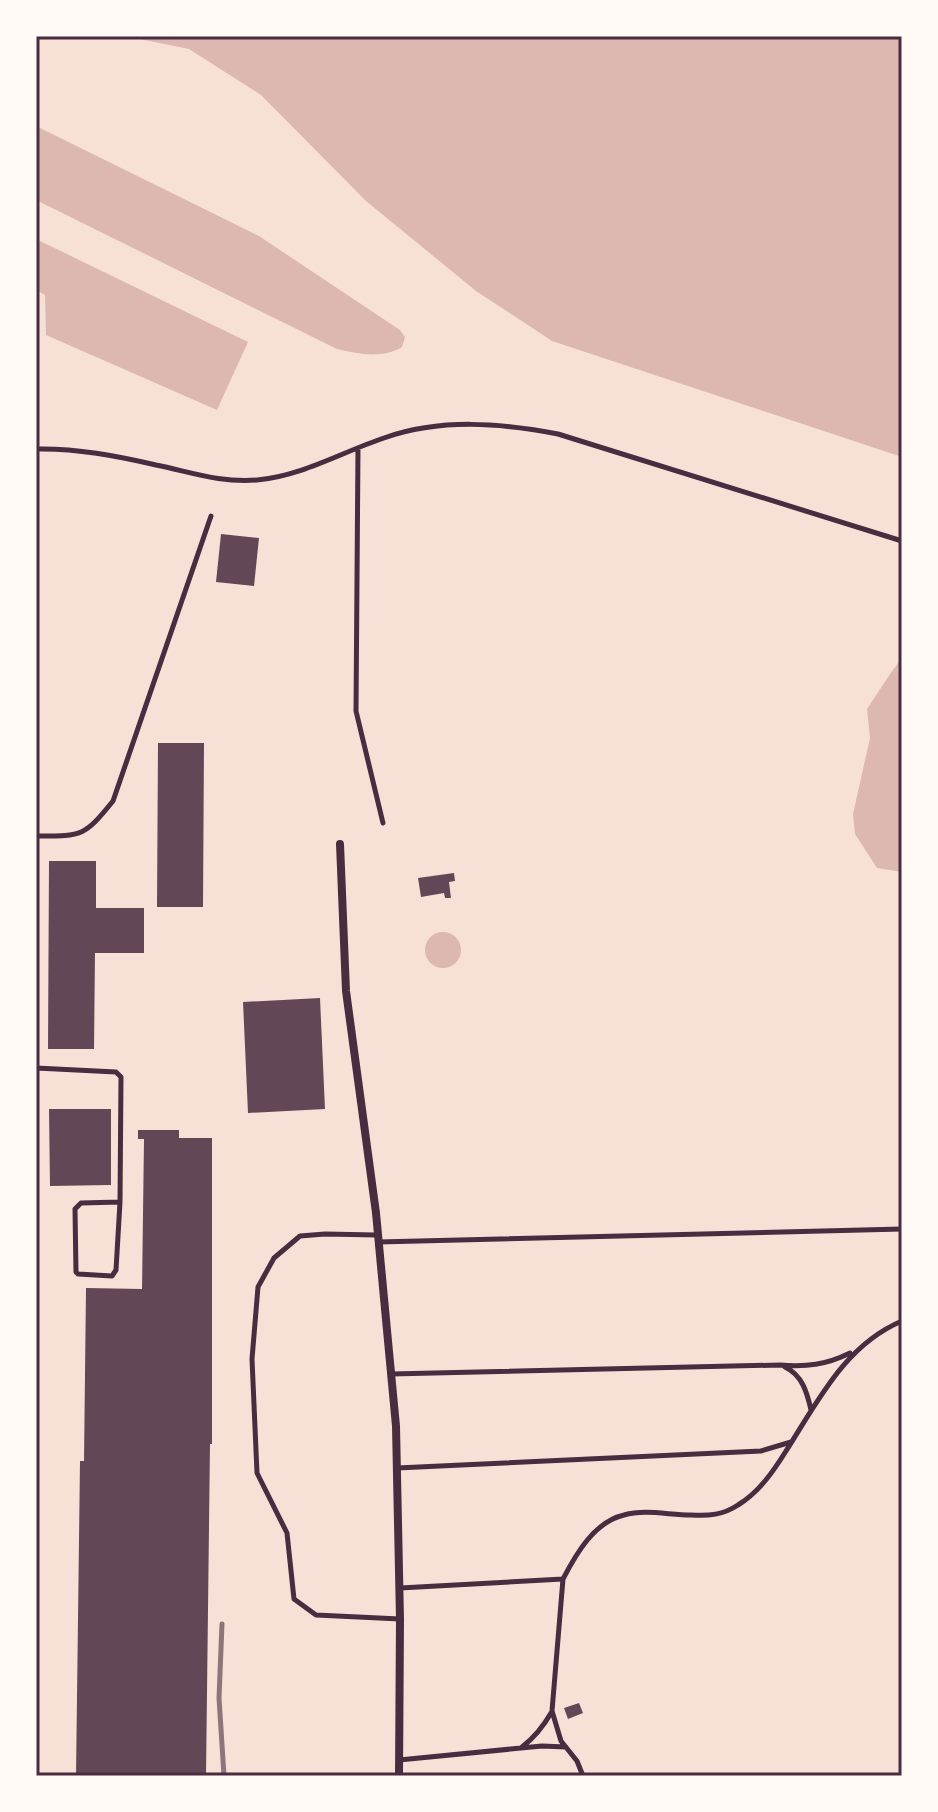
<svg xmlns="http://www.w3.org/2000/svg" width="938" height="1812" viewBox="0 0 938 1812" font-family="'Varela Round',sans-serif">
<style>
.water{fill:#dcb8b0}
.building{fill:#644757}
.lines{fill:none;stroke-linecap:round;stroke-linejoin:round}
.service{stroke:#4a2c40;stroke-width:5}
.minor{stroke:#4a2c40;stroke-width:8}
.rail{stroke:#8f747c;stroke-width:5}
.neatline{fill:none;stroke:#4a2c40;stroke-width:3}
</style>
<rect width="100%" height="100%" fill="#f7e1d7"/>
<path class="water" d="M 125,36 L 902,36 L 902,457 L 552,341 L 476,291 L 366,201 L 261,95 L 189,49 Z
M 36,126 L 259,236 L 400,330 L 405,337 L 402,347 C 382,359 359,354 337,349 L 36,200 Z
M 36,239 L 248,342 L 217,410 L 46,335 L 45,295 L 36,290 Z
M 902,658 L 902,872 L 877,868 L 855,834 L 853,814 L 870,738 L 867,709 L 890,674 Z
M425 950a18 18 0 1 1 36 0a18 18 0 1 1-36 0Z"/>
<path class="building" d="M 221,534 L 259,538 L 254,586 L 216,582 Z
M 158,743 L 204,743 L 203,907 L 157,907 Z
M 49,861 L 96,861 L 96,908 L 144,908 L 144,953 L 95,953 L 94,1049 L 48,1049 Z
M 454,873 L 455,881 L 449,882 L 451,898 L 445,898 L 444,893 L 421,897 L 418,878 Z
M 320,998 L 325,1109 L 248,1113 L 243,1002 Z
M 49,1109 L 111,1109 L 111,1185 L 50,1186 Z
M 138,1130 L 179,1130 L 179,1138 L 212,1138 L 212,1444 L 210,1444 L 206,1776 L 76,1776 L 80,1461 L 84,1461 L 86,1288 L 142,1289 L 144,1139 L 138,1139 Z
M 579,1703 L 583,1713 L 568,1719 L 564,1708 Z"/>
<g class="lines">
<path class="service" d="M 358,448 L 356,711 L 383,823
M 36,449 C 76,448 117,456 156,465 C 191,472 220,483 257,480 C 302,476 342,452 384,438 C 441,418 500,423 558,434 L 902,541
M 36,836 C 82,836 84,837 113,801 L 211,516
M 36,1068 L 116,1072 L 121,1077 L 120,1202 L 116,1270 L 112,1276 L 78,1274 L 76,1272 L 75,1209 L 81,1203 L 120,1202
M 376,1235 L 325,1234 L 300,1236 L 274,1258 L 258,1287 L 252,1359 L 257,1473 L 287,1533 L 294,1599 L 316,1615 L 400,1619
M 378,1242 L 902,1229
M 785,1367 C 802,1375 807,1392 811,1410
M 391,1374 L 780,1365 C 806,1367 826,1365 850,1353
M 397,1468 L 761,1451 L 791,1442
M 400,1588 L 563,1579
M 522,1747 C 535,1737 543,1727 551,1713
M 399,1760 L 542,1746 L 566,1747
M 583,1776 L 577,1761 L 561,1741 L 552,1711 L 563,1579 C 576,1554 594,1522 624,1515 C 645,1509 669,1515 691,1515 C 709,1516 723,1515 738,1505 C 759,1492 773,1472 786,1451 C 818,1401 845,1345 902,1321"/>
<path class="minor" d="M 340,844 L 346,991 L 376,1213 L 396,1426 L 400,1619 L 399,1776"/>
<path class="rail" d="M 222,1624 L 219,1698 L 224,1776"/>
</g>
<rect width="938" height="1812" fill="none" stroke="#fffaf5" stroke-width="76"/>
<rect x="38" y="38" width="862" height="1736" class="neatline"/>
</svg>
